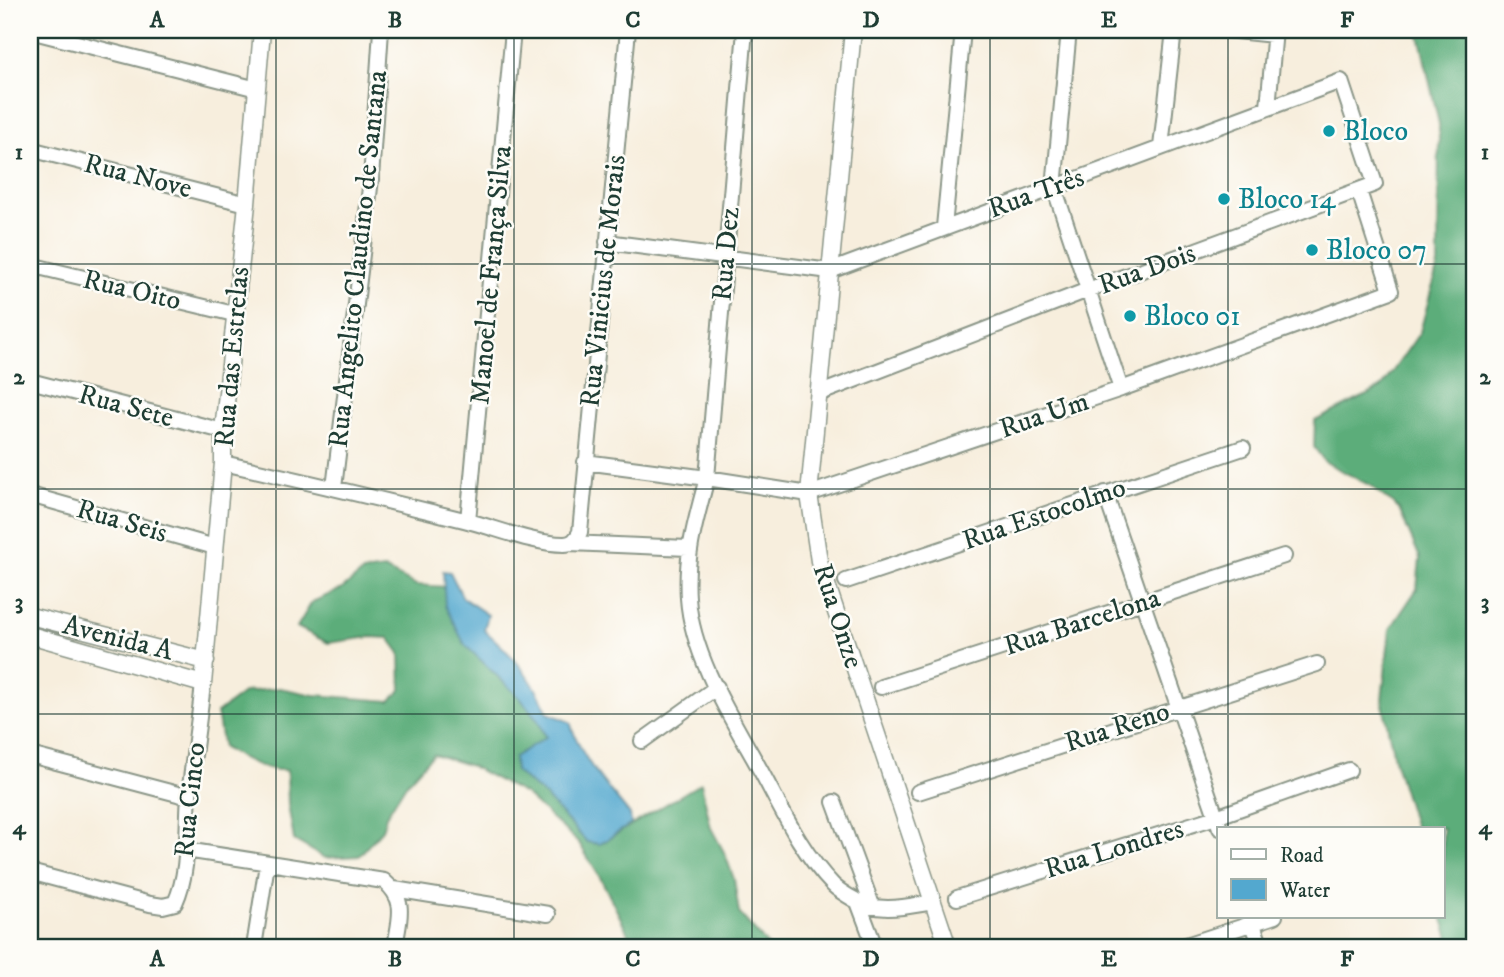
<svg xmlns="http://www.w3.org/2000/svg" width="1504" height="977" viewBox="0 0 1504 977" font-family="'IM FELL DW Pica',serif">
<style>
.forest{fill:#5cad7a;stroke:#3e7557;stroke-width:2}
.water{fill:#53a8cf;stroke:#397282;stroke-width:2}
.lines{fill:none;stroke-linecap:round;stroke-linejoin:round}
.minor-casing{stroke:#8b9688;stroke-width:18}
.tertiary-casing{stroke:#8b9688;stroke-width:19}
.minor{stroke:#fff;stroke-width:14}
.tertiary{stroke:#fff;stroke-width:16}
.grid{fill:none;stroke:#1f3d34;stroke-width:2;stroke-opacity:0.55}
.culture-dot{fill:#0f9aa8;stroke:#fdfcf7;stroke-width:2.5}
.labels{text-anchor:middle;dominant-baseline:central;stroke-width:5;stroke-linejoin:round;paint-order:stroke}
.culture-label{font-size:28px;fill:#0d838f;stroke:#fdfcf7;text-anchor:start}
.street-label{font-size:28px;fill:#1f3d34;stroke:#fdfcf7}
.neatline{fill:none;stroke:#1f3d34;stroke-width:2.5}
.grid-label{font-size:23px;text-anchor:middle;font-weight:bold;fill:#1f3d34}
</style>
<rect width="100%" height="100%" fill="#fdfcf7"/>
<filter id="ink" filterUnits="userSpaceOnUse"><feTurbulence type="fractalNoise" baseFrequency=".0143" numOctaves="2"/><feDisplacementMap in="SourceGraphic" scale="14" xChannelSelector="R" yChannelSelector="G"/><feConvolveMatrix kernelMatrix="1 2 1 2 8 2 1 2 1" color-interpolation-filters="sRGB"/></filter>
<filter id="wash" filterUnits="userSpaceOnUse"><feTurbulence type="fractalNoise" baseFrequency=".00686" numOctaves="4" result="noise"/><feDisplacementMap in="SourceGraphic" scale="28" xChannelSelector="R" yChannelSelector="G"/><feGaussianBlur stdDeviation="1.57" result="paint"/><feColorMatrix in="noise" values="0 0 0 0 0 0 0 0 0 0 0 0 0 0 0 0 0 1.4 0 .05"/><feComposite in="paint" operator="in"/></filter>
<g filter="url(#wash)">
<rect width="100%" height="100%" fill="#f7eedd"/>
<path class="forest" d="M 1418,30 L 1474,30 L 1474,947 L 1452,947 L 1442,916 L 1443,828 L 1415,828 L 1395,763 L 1382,699 L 1390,629 L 1417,589 L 1420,558 L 1399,509 L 1371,486 L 1325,462 L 1314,447 L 1315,421 L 1381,388 L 1420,332 L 1438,265 L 1439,124 Z
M 384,569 L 416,585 L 448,587 L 537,719 L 546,738 L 514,757 L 515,771 L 545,796 L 587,842 L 600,844 L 701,783 L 711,828 L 725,854 L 734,879 L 739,913 L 769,947 L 635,947 L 602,881 L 579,843 L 525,794 L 471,766 L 433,754 L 406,784 L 386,816 L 382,830 L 359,856 L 325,858 L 294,840 L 288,805 L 287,770 C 265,772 242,758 223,748 L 217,713 L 245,692 L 280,688 L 314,695 L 390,701 L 401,690 L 400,653 L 389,638 L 371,637 L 328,643 L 297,627 L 312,602 L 342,589 L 363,572 Z"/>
<path class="water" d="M 443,571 L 450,572 L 463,598 L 488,615 L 484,630 C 512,654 534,679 548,713 L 570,722 C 583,763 604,782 630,815 L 631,824 L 600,844 L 587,842 L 545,796 L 515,771 L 514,757 L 546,737 L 537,719 L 520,698 L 465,645 L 445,606 Z"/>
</g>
<g filter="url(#ink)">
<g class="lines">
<defs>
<path id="minor" d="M 745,30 L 707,478 C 696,520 685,554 688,598 C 692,658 734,722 762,773 C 783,812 802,853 833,885 C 839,891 848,896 855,900 C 879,914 908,906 933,902
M 1069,30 L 1054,187 L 1121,389
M 1226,30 L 1274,35
M 30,31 L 257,89
M 1268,107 L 1275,30
M 1161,147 L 1174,30
M 30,149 L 247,204
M 944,227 L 963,30
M 607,242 L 830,271 L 1341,81 L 1375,184 L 1088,290 L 818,394
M 30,265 L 234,314
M 30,381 L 223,431
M 585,462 L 707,478 L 809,494 L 1121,389 L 1391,291 L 1359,191
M 223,463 C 304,481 384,500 464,520 C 494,527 533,544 564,544 C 572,544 576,540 580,532 L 628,30
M 334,488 L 371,179 L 381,30
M 1105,493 L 1220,828
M 30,495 L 215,547
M 468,521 L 513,30
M 570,543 L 688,548
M 846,581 L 1243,448
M 881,687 L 1284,556
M 642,741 L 717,687
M 30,755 L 189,797
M 918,792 L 1317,664
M 834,802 L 872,905
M 186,850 L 384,881 C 408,901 399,919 395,947
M 30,872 L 150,904 L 163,906 L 175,903 C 190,871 186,831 189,796 C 193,759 199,721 203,684
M 394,889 L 548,914
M 957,898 L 1216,817 L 1349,770
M 858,902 L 875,947
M 1250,916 L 1261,947
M 254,947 L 267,864
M 1180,947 L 1275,916"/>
<path id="tertiary" d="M 853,30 L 809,494 L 819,561 L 948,947
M 30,616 L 206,661
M 30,635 L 203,684 L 223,463 L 223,431 L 247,204 L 262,30"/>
</defs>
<use href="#minor" class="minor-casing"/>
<use href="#tertiary" class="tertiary-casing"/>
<use href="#minor" class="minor"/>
<use href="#tertiary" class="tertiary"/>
</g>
</g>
<path class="grid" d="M 276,30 L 276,947M 514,30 L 514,947M 752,30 L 752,947M 990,30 L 990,947M 1228,30 L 1228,828M 30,264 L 1474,264M 30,489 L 1474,489M 30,714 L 1474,714M 1228,916 L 1228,947"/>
<g class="culture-dot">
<circle cx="1329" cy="131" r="7"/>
<circle cx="1224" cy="199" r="7"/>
<circle cx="1312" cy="250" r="7"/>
<circle cx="1130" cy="316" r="7"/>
</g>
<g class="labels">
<g class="culture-label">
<text x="1343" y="131">Bloco</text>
<text x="1238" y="199">Bloco 14</text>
<text x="1326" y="250">Bloco 07</text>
<text x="1144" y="316">Bloco 01</text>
</g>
<g class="street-label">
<text transform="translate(138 176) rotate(14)">Rua Nove</text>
<text transform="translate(1036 193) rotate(-20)">Rua Três</text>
<text transform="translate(726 254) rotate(-85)">Rua Dez</text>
<text transform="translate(358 259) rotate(-84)">Rua Angelito Claudino de Santana</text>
<text transform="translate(1147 269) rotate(-20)">Rua Dois</text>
<text transform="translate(491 275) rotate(-85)">Manoel de França Silva</text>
<text transform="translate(603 281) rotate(-84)">Rua Vinicius de Morais</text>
<text transform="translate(132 290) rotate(13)">Rua Oito</text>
<text transform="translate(232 357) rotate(-85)">Rua das Estrelas</text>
<text transform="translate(126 406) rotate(15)">Rua Sete</text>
<text transform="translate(1044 415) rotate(-19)">Rua Um</text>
<text transform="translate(1044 514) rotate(-19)">Rua Estocolmo</text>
<text transform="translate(122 521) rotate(16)">Rua Seis</text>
<text transform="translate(838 616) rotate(72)">Rua Onze</text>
<text transform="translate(1082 622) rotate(-18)">Rua Barcelona</text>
<text transform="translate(118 638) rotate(14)">Avenida A</text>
<text transform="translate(1117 727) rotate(-18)">Rua Reno</text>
<text transform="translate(190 800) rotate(-84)">Rua Cinco</text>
<text transform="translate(1114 849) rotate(-17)">Rua Londres</text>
</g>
</g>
<rect width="1504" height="977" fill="none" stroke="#fdfcf7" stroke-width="77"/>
<rect x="1217" y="827" width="228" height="91" fill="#fdfcf7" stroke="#a4b0a9" stroke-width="2"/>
<rect x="1231" y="849" width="35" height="10" fill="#ffffff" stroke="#a4b0a9" stroke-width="2"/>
<text x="1280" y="862" font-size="21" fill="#1f3d34">Road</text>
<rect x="1231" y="879" width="35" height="21" fill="#53a8cf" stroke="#a4b0a9" stroke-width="2"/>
<text x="1280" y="897" font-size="21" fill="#1f3d34">Water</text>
<rect x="38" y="38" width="1428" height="901" class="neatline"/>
<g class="grid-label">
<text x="157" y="27">A</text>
<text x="395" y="27">B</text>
<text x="633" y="27">C</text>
<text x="871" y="27">D</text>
<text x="1109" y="27">E</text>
<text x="1347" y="27">F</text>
<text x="19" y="159">1</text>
<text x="1485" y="159">1</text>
<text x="19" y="384">2</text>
<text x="1485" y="384">2</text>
<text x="19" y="609">3</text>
<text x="1485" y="609">3</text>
<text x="19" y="834">4</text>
<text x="1485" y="834">4</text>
<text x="157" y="966">A</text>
<text x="395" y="966">B</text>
<text x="633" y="966">C</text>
<text x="871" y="966">D</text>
<text x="1109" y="966">E</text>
<text x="1347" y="966">F</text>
</g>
</svg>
